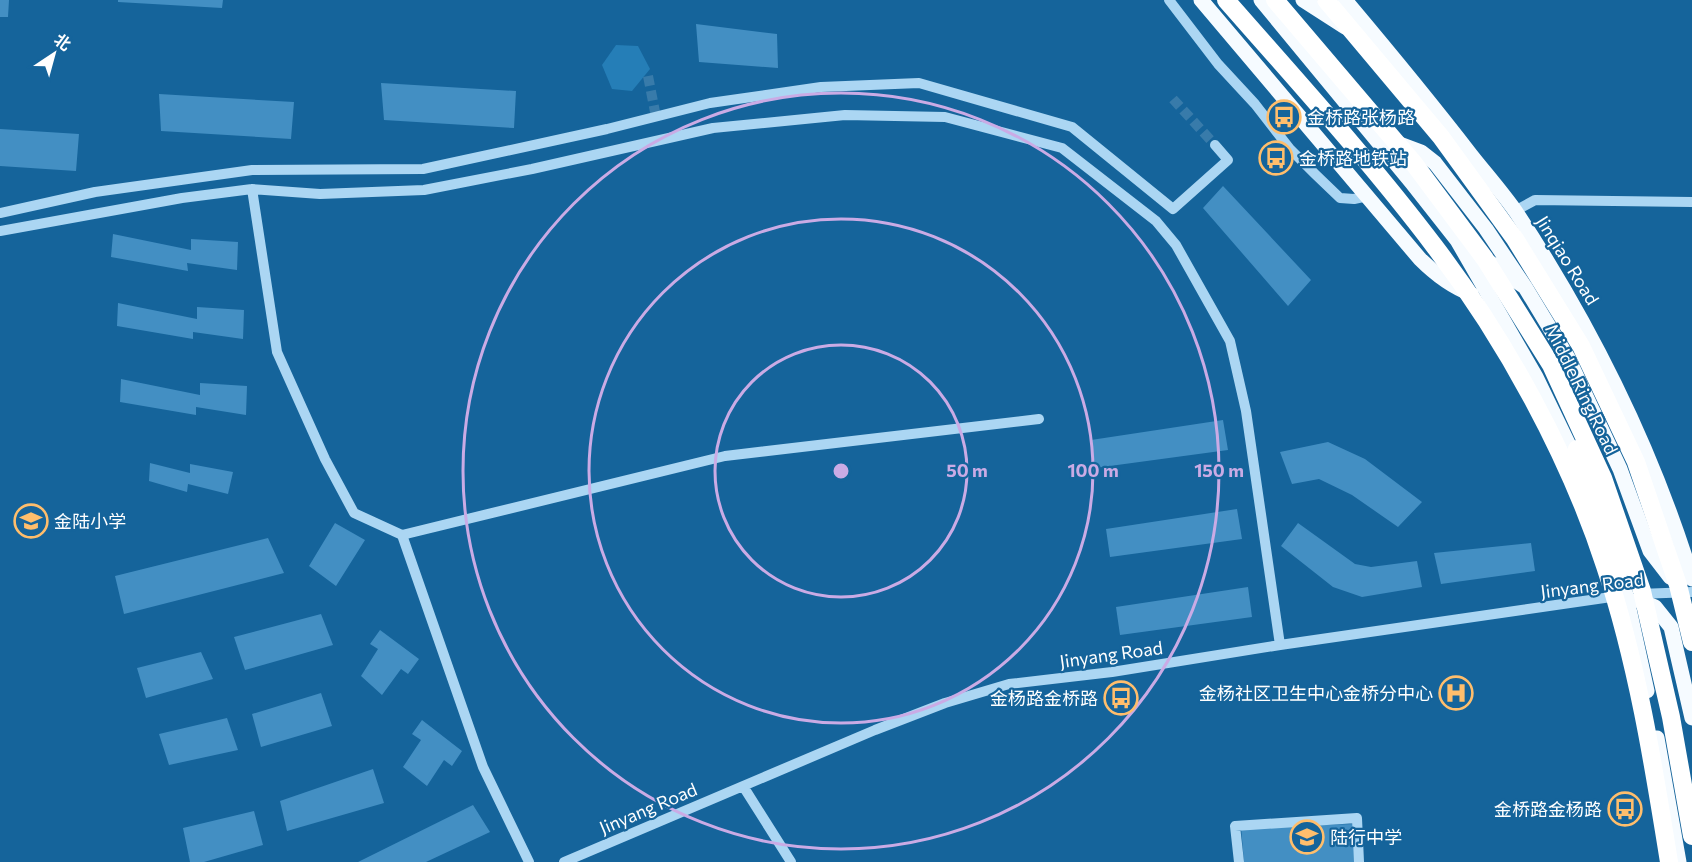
<svg xmlns="http://www.w3.org/2000/svg" width="1692" height="862" viewBox="0 0 1692 862" font-family="Commissioner,'Noto Sans SC',sans-serif">
<style>
.green{fill:#257eb7}
.building{fill:#438fc3}
.lines{fill:none;stroke-linecap:round;stroke-linejoin:round}
.minor-tunnel{stroke:#387baa;stroke-width:10;stroke-dasharray:10 5;stroke-linecap:butt}
.minor{stroke:#abd6f3;stroke-width:10}
.major{stroke:#f6fbff;stroke-width:15}
.highway{stroke:#fff;stroke-width:18}
.ring{fill:none;stroke:#caabe5;stroke-width:3}
.labels{text-anchor:middle;dominant-baseline:central;stroke-width:4.5;stroke-linejoin:round;paint-order:stroke}
.poi-label{font-size:18px;fill:#fff;stroke:#15649b;text-anchor:start}
.street-label{font-size:18px;fill:#fff;stroke:#15649b}
.centre{fill:#caabe5;stroke:#15649b;stroke-width:3}
.ring-label{font-size:18px;text-anchor:middle;font-weight:bold;fill:#caabe5;stroke:#15649b;stroke-width:4.5;stroke-linejoin:round;paint-order:stroke}
</style>
<rect width="100%" height="100%" fill="#15649b"/>
<path class="green" d="M 616,45 L 638,46 L 650,69 L 632,91 L 612,89 L 602,65 Z"/>
<path class="building" d="M 0,0 L 9,0 L 8,17 L 0,17 Z
M 118,0 L 223,0 L 222,8 L 118,2 Z
M 696,24 L 777,34 L 778,68 L 699,62 Z
M 381,83 L 516,91 L 514,128 L 384,120 Z
M 159,94 L 294,102 L 291,139 L 161,131 Z
M 0,129 L 79,134 L 76,171 L 0,166 Z
M 1223,186 L 1311,280 L 1288,306 L 1203,208 Z
M 113,234 L 191,250 L 191,239 L 238,242 L 237,270 L 187,263 L 188,271 L 111,257 Z
M 118,303 L 197,319 L 197,307 L 244,310 L 243,339 L 193,332 L 193,339 L 117,326 Z
M 121,379 L 200,395 L 200,383 L 247,386 L 246,415 L 196,407 L 196,415 L 120,402 Z
M 1223,420 L 1228,450 L 1095,468 L 1091,440 Z
M 1328,442 L 1365,459 L 1422,502 L 1398,527 L 1352,495 L 1319,479 L 1292,484 L 1280,452 Z
M 150,463 L 190,473 L 190,464 L 233,472 L 228,494 L 188,484 L 187,492 L 149,481 Z
M 1237,509 L 1242,539 L 1110,557 L 1106,529 Z
M 335,523 L 365,540 L 336,586 L 309,566 Z
M 1298,523 L 1355,564 L 1371,567 L 1417,561 L 1422,587 L 1362,597 L 1333,587 L 1281,546 Z
M 268,538 L 284,573 L 124,614 L 115,576 Z
M 1531,543 L 1535,571 L 1441,584 L 1434,553 Z
M 1248,587 L 1252,617 L 1120,635 L 1116,607 Z
M 321,614 L 333,645 L 245,670 L 234,637 Z
M 380,630 L 419,659 L 408,674 L 401,669 L 382,695 L 361,676 L 378,649 L 370,644 Z
M 201,652 L 213,679 L 146,698 L 137,668 Z
M 321,693 L 332,726 L 261,747 L 252,714 Z
M 227,718 L 238,750 L 169,765 L 159,734 Z
M 422,720 L 462,751 L 452,766 L 444,760 L 427,786 L 403,767 L 421,740 L 412,734 Z
M 373,769 L 384,803 L 287,831 L 280,801 Z
M 473,805 L 490,832 L 426,862 L 358,862 Z
M 254,811 L 263,845 L 204,862 L 190,862 L 183,828 Z
M 1355,824 L 1354,862 L 1244,862 L 1241,827 Z"/>
<g class="lines">
<path class="minor-tunnel" d="M 648,76 L 656,117
M 1173,99 L 1215,145"/>
<path class="minor" d="M 1169,0 L 1218,64 L 1255,104 L 1290,149 L 1315,174 L 1340,198 L 1354,199 L 1368,196
M 252,189 L 277,352 L 325,459 L 354,513 L 402,535 L 483,767 L 529,862
M 1515,211 L 1535,200 L 1692,202
M 0,213 L 95,192 L 252,170 L 423,169 L 607,129 L 710,103 L 821,87 L 919,83 L 1072,127 L 1173,209 L 1228,160 L 1215,145
M 0,231 L 182,198 L 252,189 L 320,194 L 424,190 L 532,169 L 713,128 L 845,115 L 945,117 L 1062,148 L 1156,221 L 1176,245 L 1230,341 L 1246,411 L 1280,645
M 402,535 L 725,456 L 1039,419
M 1639,594 L 1692,592
M 743,786 L 791,862
M 564,862 L 875,730 L 945,703 L 1009,684 L 1112,672 L 1280,645 L 1618,596
M 1239,862 L 1235,826 L 1357,818 L 1359,862"/>
<path class="major" d="M 1201,0 L 1420,259 C 1435,274 1450,286 1471,294
M 1261,0 L 1412,183 L 1457,240 L 1536,377 L 1577,462
M 1303,0 L 1345,27
M 1345,0 C 1388,51 1430,102 1471,155 C 1486,174 1502,192 1516,212 C 1591,326 1652,448 1692,579
M 1397,143 L 1421,152 L 1435,163 L 1486,229 L 1525,287 L 1489,262
M 1525,287 L 1568,358 L 1620,469 L 1650,551 L 1670,577 L 1676,580
M 1614,560 L 1626,595 L 1647,691
M 1638,600 L 1655,607 L 1671,627 L 1692,718
M 1657,738 L 1679,862"/>
<path class="highway" d="M 1226,0 C 1297,81 1370,161 1435,247 C 1505,339 1569,455 1605,566 C 1637,662 1653,762 1669,862
M 1275,0 L 1412,161 L 1485,259 L 1551,365 L 1603,478 L 1642,591 L 1671,717 L 1692,836
M 1326,0 L 1441,137 L 1515,239 L 1581,346 L 1636,462 L 1678,585 L 1692,642
M 1577,449 L 1605,524 L 1619,570"/>
</g>
<g class="ring">
<circle cx="841" cy="471" r="126"/>
<circle cx="841" cy="471" r="252"/>
<circle cx="841" cy="471" r="378"/>
</g>
<defs>
<symbol id="bus-ring" viewBox="-11 -11 22 22"><circle r="9.5" fill="#15649b" stroke="#ffbe6c" stroke-width="1.5"/><path d="M-5-6H5V4H4V6H2V4H-2V6H-4V4H-5ZM-3.5-4V0h7V-4ZM-3.5 1.2v1.5H-2V1.2ZM2 1.2v1.5H3.5V1.2Z" fill="#ffbe6c"/></symbol>
<symbol id="school-ring" viewBox="-11 -11 22 22"><circle r="9.5" fill="#15649b" stroke="#ffbe6c" stroke-width="1.5"/><path d="M0-5L7-2L0 1L-7-2ZM-4 1L0 2.5L4 1V4Q0 6-4 4Z" fill="#ffbe6c"/></symbol>
<symbol id="hospital-ring" viewBox="-11 -11 22 22"><circle r="9.5" fill="#15649b" stroke="#ffbe6c" stroke-width="1.5"/><path d="M-5-5h3v3.5h4V-5h3V5h-3V1.5h-4V5h-3Z" fill="#ffbe6c"/></symbol>
</defs>
<g fill-rule="evenodd">
<use href="#bus-ring" x="1265" y="98" width="38" height="38"/>
<use href="#bus-ring" x="1257" y="139" width="38" height="38"/>
<use href="#school-ring" x="12" y="502" width="38" height="38"/>
<use href="#hospital-ring" x="1437" y="674" width="38" height="38"/>
<use href="#bus-ring" x="1102" y="679" width="38" height="38"/>
<use href="#bus-ring" x="1606" y="790" width="38" height="38"/>
<use href="#school-ring" x="1288" y="818" width="38" height="38"/>
</g>
<g class="labels">
<g class="poi-label">
<text x="1307" y="117">金桥路张杨路</text>
<text x="1299" y="158">金桥路地铁站</text>
<text x="54" y="521">金陆小学</text>
<text x="1433" y="693" text-anchor="end">金杨社区卫生中心金桥分中心</text>
<text x="1098" y="698" text-anchor="end">金杨路金桥路</text>
<text x="1602" y="809" text-anchor="end">金桥路金杨路</text>
<text x="1330" y="837">陆行中学</text>
</g>
<g class="street-label">
<text transform="translate(1568 260) rotate(58)">Jinqiao Road</text>
<text transform="translate(1582 389) rotate(64)">Middle Ring Road</text>
<text transform="translate(1592 585) rotate(-7)">Jinyang Road</text>
<text transform="translate(1111 654) rotate(-8)">Jinyang Road</text>
<text transform="translate(648 808) rotate(-23)">Jinyang Road</text>
</g>
</g>
<circle cx="841" cy="471" r="9" class="centre"/>
<g class="ring-label">
<text x="967" y="477">50 m</text>
<text x="1093" y="477">100 m</text>
<text x="1219" y="477">150 m</text>
</g>
<g transform="translate(54 54) rotate(36)" stroke="#15649b" stroke-width="4.5" paint-order="stroke">
<path d="M0-4.5L10 22L0 15L-10 22Z" fill="#ffffff"/>
<text y="-9" font-size="16" font-weight="bold" text-anchor="middle" fill="#ffffff">北</text>
</g>
</svg>
